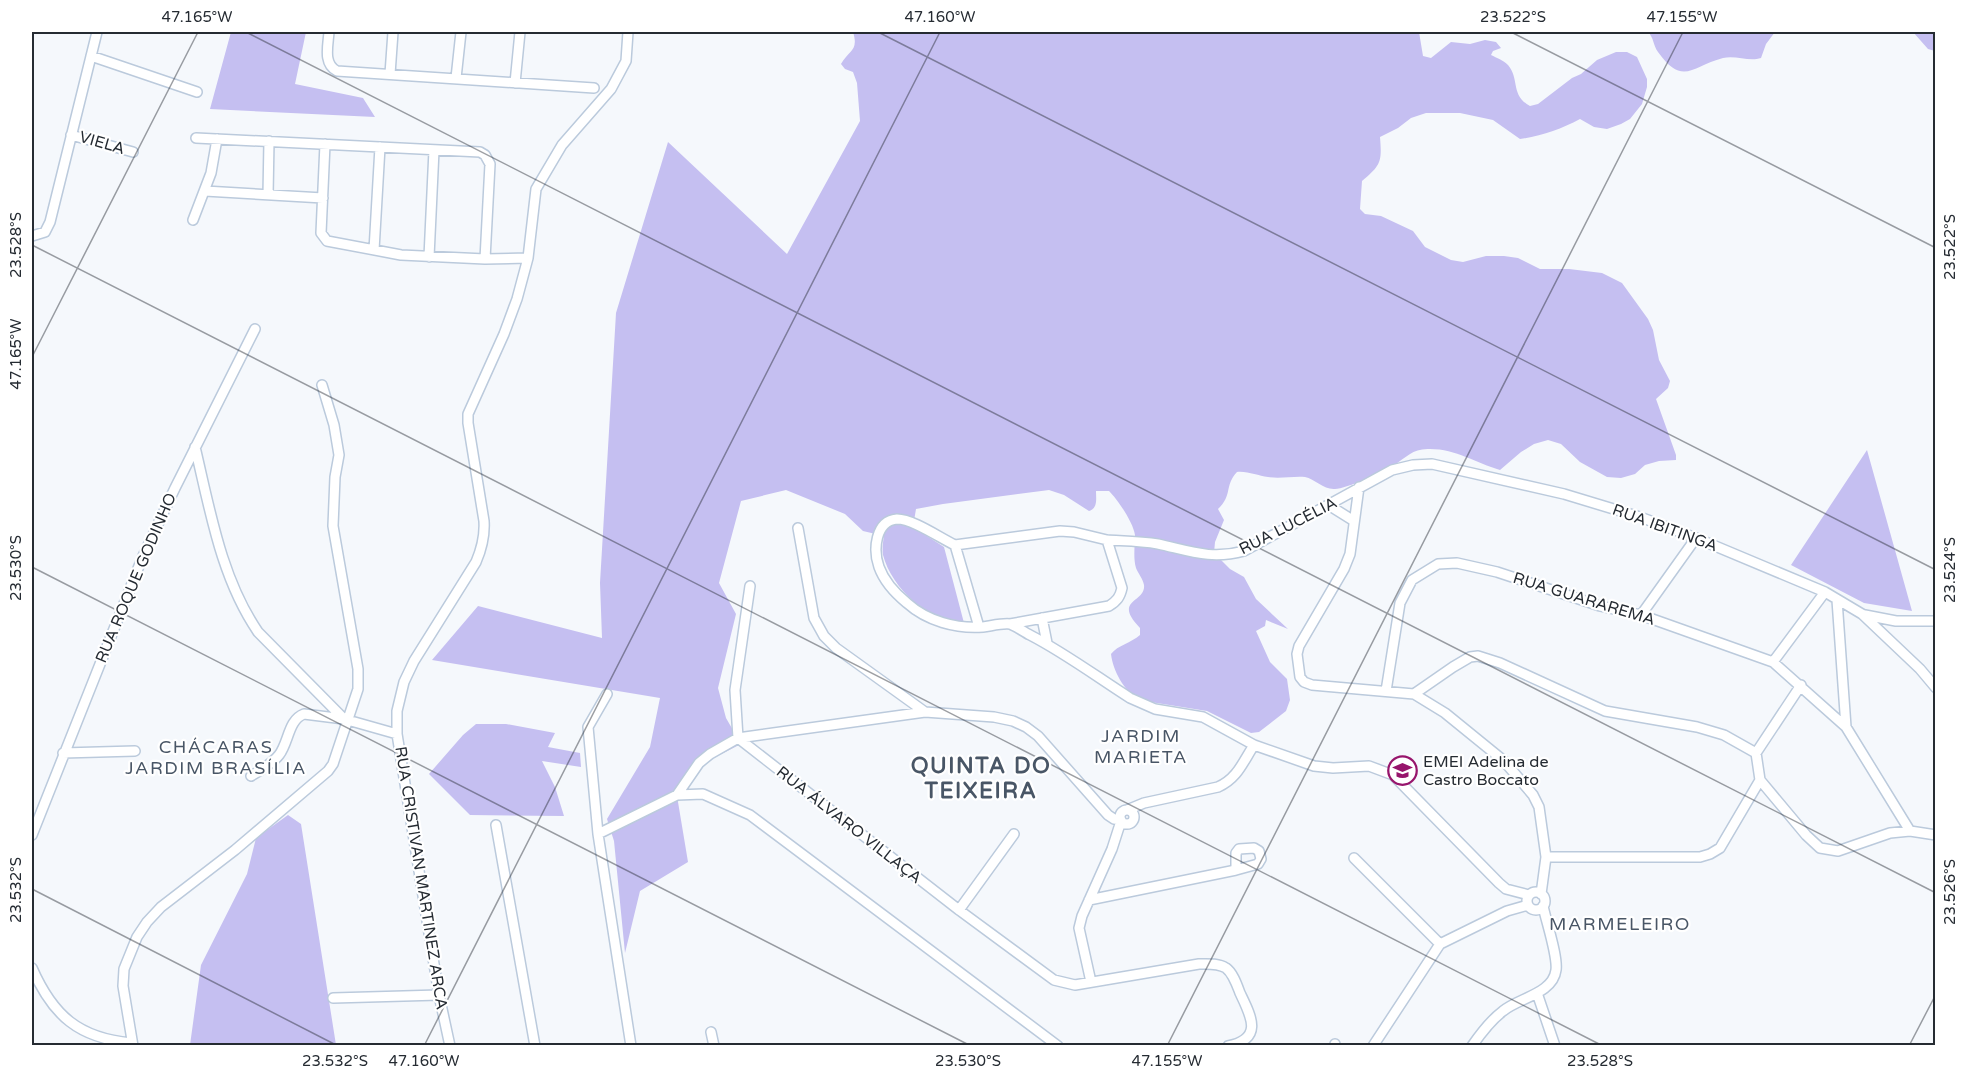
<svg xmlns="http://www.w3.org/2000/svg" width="1967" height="1077" viewBox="0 0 1967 1077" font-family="'Varela Round',sans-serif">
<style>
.green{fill:#c5bff1}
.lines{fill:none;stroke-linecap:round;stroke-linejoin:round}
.street-casing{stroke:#bbcadc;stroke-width:12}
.street{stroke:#fff;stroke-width:9}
.ticks{fill:none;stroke:#252b32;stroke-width:1.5;stroke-opacity:0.45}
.labels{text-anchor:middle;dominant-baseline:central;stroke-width:4.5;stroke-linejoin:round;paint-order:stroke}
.street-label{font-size:16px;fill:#252b32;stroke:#fff}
.poi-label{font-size:16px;fill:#252b32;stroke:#fff;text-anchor:start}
.neighbourhood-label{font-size:18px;letter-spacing:1.5px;fill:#495666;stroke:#fff}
.district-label{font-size:22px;font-weight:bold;letter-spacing:1.5px;fill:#495666;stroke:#fff}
.neatline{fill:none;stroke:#252b32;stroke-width:2}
.ticks-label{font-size:15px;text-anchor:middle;fill:#252b32}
</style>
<rect width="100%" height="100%" fill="#f5f8fc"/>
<path class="green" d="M 231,32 L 306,32 L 295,84 L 363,98 L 375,117 L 210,109 Z
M 853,32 L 1419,32 L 1423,56 L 1431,58 L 1451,42 L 1470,44 L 1485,40 L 1496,42 L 1501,48 L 1493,51 L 1491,55 C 1497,58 1503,60 1508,65 C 1520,79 1510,95 1530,106 L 1538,104 L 1572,78 L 1581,74 L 1597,60 L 1616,52 L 1627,52 L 1637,57 L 1647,79 L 1647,87 L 1642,104 L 1630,119 L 1621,124 L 1607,129 L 1594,127 L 1580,119 C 1561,129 1542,136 1520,139 L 1493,120 L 1460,113 L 1426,113 L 1411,118 L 1398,128 L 1380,137 C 1382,162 1381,165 1362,181 L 1360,209 L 1365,214 L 1381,216 L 1413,231 L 1425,247 L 1451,260 L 1463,262 L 1486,256 L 1504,256 L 1518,258 L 1540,269 L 1569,269 L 1602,273 L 1622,283 L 1648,319 L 1653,330 L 1659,360 L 1670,381 L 1668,388 L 1656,399 L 1676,455 L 1676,460 L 1659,461 L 1645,465 L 1635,474 L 1621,478 L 1607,477 L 1580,462 L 1561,444 L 1548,440 L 1534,444 L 1521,452 L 1500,470 C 1476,463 1456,449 1430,449 C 1413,448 1407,457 1394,465 C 1385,471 1346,489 1335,489 C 1324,490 1315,479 1305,477 C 1293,476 1280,479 1268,477 C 1258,476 1248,471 1237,472 C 1224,486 1233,495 1218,509 L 1224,520 L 1215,542 L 1214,553 L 1230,569 L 1244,577 L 1256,599 L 1288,629 L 1266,620 L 1265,626 L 1256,631 L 1270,662 L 1287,679 L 1290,700 L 1286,711 L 1259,732 L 1251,733 L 1207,711 L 1138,700 C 1124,690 1113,671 1111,654 C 1118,645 1131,643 1140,635 L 1140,628 C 1112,599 1146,603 1144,585 C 1143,579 1138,573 1136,568 C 1133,558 1135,545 1135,535 C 1133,522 1118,500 1109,491 L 1096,491 C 1096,499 1098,508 1089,511 L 1064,495 L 1049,490 L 943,504 L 916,509 L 913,527 L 944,547 L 964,623 C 929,622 892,589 883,555 C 882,549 883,542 884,536 L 863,531 L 845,514 L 786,490 L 741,501 L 719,583 L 736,614 L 718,688 L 726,718 L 741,744 L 700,765 L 677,796 L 688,862 L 640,891 L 625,953 L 614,841 L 607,819 L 650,747 L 660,698 L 432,660 L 478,606 L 602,638 L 600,583 L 616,313 L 668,142 L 787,254 L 860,121 L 857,83 L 853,72 L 845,69 L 841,64 C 849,50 859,51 853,32 Z
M 1648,32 L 1775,32 L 1766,44 L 1761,58 C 1749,62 1736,55 1723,58 C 1692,66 1683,87 1658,52 C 1653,45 1654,38 1648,32 Z
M 1913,32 L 1935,32 L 1935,51 L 1928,49 Z
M 1867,450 L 1912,611 L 1864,603 L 1791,565 Z
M 476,724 L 506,724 L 555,733 L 548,747 L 580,753 L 581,767 L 542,761 L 555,787 L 564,816 L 470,815 L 429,774 L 463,735 Z
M 288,815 L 301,824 L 336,1045 L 190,1045 L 201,965 L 247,874 L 256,838 Z"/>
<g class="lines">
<defs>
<path id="street" d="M 329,32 C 328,46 323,64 337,71 L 594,88
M 91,56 L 197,92
M 390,74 L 393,32
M 456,78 L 461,32
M 515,83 L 520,32
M 71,135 L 133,152
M 196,138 L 480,152 L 485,155 L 490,164 L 485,259
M 325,144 L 321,233 L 327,241 L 401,255 L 485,259 L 528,258
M 205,191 L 323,198
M 268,195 L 269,141
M 193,220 L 211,173 L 217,139
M 32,236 L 45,232 L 50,222 L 97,32
M 374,250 L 380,147
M 429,257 L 434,150
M 195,447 C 210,510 221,578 258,632 L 344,719 L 397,734
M 1359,487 L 1350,554 L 1344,569 L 1299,646 L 1297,654 L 1300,677 L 1304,682 L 1312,685 L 1414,694 L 1445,713 L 1504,761 L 1533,795 L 1539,807 L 1546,857 L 1541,894
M 1330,506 L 1354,521
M 798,528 L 814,618 L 824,636 L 836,648 L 925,712 L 994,717 L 1013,721 L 1026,727 L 1038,736 L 1108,815 L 1114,819 L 1121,820
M 1107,540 C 1124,541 1141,541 1158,544 C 1190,551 1211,560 1244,551 L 1392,470 L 1413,465 L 1432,464 L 1564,494 L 1640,517 L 1696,538 L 1825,592 L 1862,614 L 1920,669 L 1936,688
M 955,545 C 940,538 913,519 897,519 C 875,521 873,550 879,567 C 884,581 896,594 907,603 C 927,621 956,629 983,627 C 991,626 1002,623 1010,624 C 1016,626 1024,632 1030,635 C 1065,653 1097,677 1130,698 L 1155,709 L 1203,717 L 1254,745 C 1243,762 1237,779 1218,787 L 1144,803 L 1127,810
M 750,586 L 735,690 L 738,738 L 959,910 L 1054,980 L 1075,985 L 1199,964 C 1207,964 1218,963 1226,968 C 1233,973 1237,985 1240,993 C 1251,1016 1264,1039 1228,1046
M 1837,600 L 1846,727 L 1910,831
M 1641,615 L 1696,538
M 1865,615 L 1896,621 L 1936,621
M 1042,618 L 1047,643
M 979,627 L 955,545 L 1060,531 L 1074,532 L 1107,540 L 1122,588 C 1120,597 1117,601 1109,606 L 1010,624
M 1773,662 L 1825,592
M 1386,691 L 1400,603 L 1412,580 L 1438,564 L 1457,563 L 1497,572 L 1600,606 L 1641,615 L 1773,662 L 1846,727
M 607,694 L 588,727 L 598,834 L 631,1046
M 1414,694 L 1453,667 L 1470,657 L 1478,656 L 1500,663 L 1605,711 L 1697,727 L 1724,735 L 1756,753 L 1760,780 L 1806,835 L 1820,848 L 1838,851 L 1890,833 L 1910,831 L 1936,835
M 1254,745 L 1314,766 L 1333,768 L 1369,766 L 1393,775 L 1499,883 L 1506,889 L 1529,895
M 63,753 L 135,751
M 1756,753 L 1801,685
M 251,776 C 261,770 272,764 279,755 C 289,742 288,720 304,714 L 344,719
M 677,795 L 703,794 L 750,815 L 1058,1046
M1120 817a7 7 0 1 1 14 0a7 7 0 1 1-14 0Z
M 496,825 L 535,1046
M 598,834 L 677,795 L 699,763 L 710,754 L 738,738 L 925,712
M 32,835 L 143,556 L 175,488 L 255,329
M 1546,857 L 1700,857 L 1710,854 L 1720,848 L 1760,780
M 1354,858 L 1440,944
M1527 901a9 9 0 1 1 18 0a9 9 0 1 1-18 0Z
M 1089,900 L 1236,870 L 1258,864 L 1261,859 L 1259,851 L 1254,848 L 1239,849 L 1236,853 L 1236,870
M 959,910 L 1014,834
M 1440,944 L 1507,911 L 1528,905
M 32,968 C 53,1016 79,1038 131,1043
M 1091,982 L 1079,928 L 1082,916 L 1112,849 L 1121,821
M 1537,993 L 1555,1046
M 333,998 L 439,995
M 711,1032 L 714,1046
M 1335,1044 L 1335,1046
M 133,1046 L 123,986 L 124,969 L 137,937 L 147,922 L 161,907 L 235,850 L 328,771 L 333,764 L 358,689 L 358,669 L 333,526 L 335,477 L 339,455 L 334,425 L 322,385
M 450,1046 L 439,995 L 397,734 L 397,711 L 404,682 L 414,661 L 476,562 C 482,548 485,536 484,521 L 468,423 L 468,414 L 504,334 L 517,299 L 528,258 L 536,189 L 562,145 L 611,89 L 626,61 L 628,32
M 1373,1046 L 1440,944
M 1472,1046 C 1481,1033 1491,1020 1503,1011 C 1518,998 1553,994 1556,970 C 1558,956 1546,921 1543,906"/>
</defs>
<use href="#street" class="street-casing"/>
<use href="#street" class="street"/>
</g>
<path class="ticks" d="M 246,32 L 1936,893M 878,32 L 1936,570M 1511,32 L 1936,248M 32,245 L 1603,1046M 32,357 L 198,32M 32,567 L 971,1046M 32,889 L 338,1046M 424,1046 L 940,32M 1167,1046 L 1683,32M 1909,1046 L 1936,994"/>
<defs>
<symbol id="school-ring" viewBox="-11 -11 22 22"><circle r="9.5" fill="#fff" stroke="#97156c" stroke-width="1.5"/><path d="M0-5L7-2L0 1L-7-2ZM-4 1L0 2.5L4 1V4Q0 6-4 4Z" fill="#97156c"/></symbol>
</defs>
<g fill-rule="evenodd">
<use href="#school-ring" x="1386" y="754" width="33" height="33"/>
</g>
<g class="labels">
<g class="street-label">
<text transform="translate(102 143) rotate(16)">VIELA</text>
<text transform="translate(1288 526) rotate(-27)">RUA LUCÉLIA</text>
<text transform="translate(1665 528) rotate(20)">RUA IBITINGA</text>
<text transform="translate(136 578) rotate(-67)">RUA ROQUE GODINHO</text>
<text transform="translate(1584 599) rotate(17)">RUA GUARAREMA</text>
<text transform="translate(849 825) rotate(38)">RUA ÁLVARO VILLAÇA</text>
<text transform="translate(421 878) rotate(81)">RUA CRISTIVAN MARTINEZ ARCA</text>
</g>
<g class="poi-label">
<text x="1423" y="762">EMEI Adelina de<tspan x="1423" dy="18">Castro Boccato</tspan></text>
</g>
<g class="neighbourhood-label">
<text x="1141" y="736">JARDIM<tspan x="1141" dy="21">MARIETA</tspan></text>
<text x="216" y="747">CHÁCARAS<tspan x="216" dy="21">JARDIM BRASÍLIA</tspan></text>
<text x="1620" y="924">MARMELEIRO</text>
</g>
<g class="district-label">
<text x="981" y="766">QUINTA DO<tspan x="981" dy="25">TEIXEIRA</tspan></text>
</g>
</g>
<rect width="1967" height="1077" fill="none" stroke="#ffffff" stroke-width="66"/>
<rect x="33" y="33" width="1901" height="1011" class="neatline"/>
<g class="ticks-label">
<text x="197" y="22">47.165°W</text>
<text x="940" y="22">47.160°W</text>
<text x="1513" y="22">23.522°S</text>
<text x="1682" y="22">47.155°W</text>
<text transform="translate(16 245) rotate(-90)" y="5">23.528°S</text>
<text transform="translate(1950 247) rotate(-90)" y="5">23.522°S</text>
<text transform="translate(16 354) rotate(-90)" y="5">47.165°W</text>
<text transform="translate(16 568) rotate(-90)" y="5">23.530°S</text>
<text transform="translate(1950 570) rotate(-90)" y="5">23.524°S</text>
<text transform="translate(16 890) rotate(-90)" y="5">23.532°S</text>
<text transform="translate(1950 892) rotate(-90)" y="5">23.526°S</text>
<text x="335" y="1066">23.532°S</text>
<text x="424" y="1066">47.160°W</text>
<text x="968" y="1066">23.530°S</text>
<text x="1167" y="1066">47.155°W</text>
<text x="1600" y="1066">23.528°S</text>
</g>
</svg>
